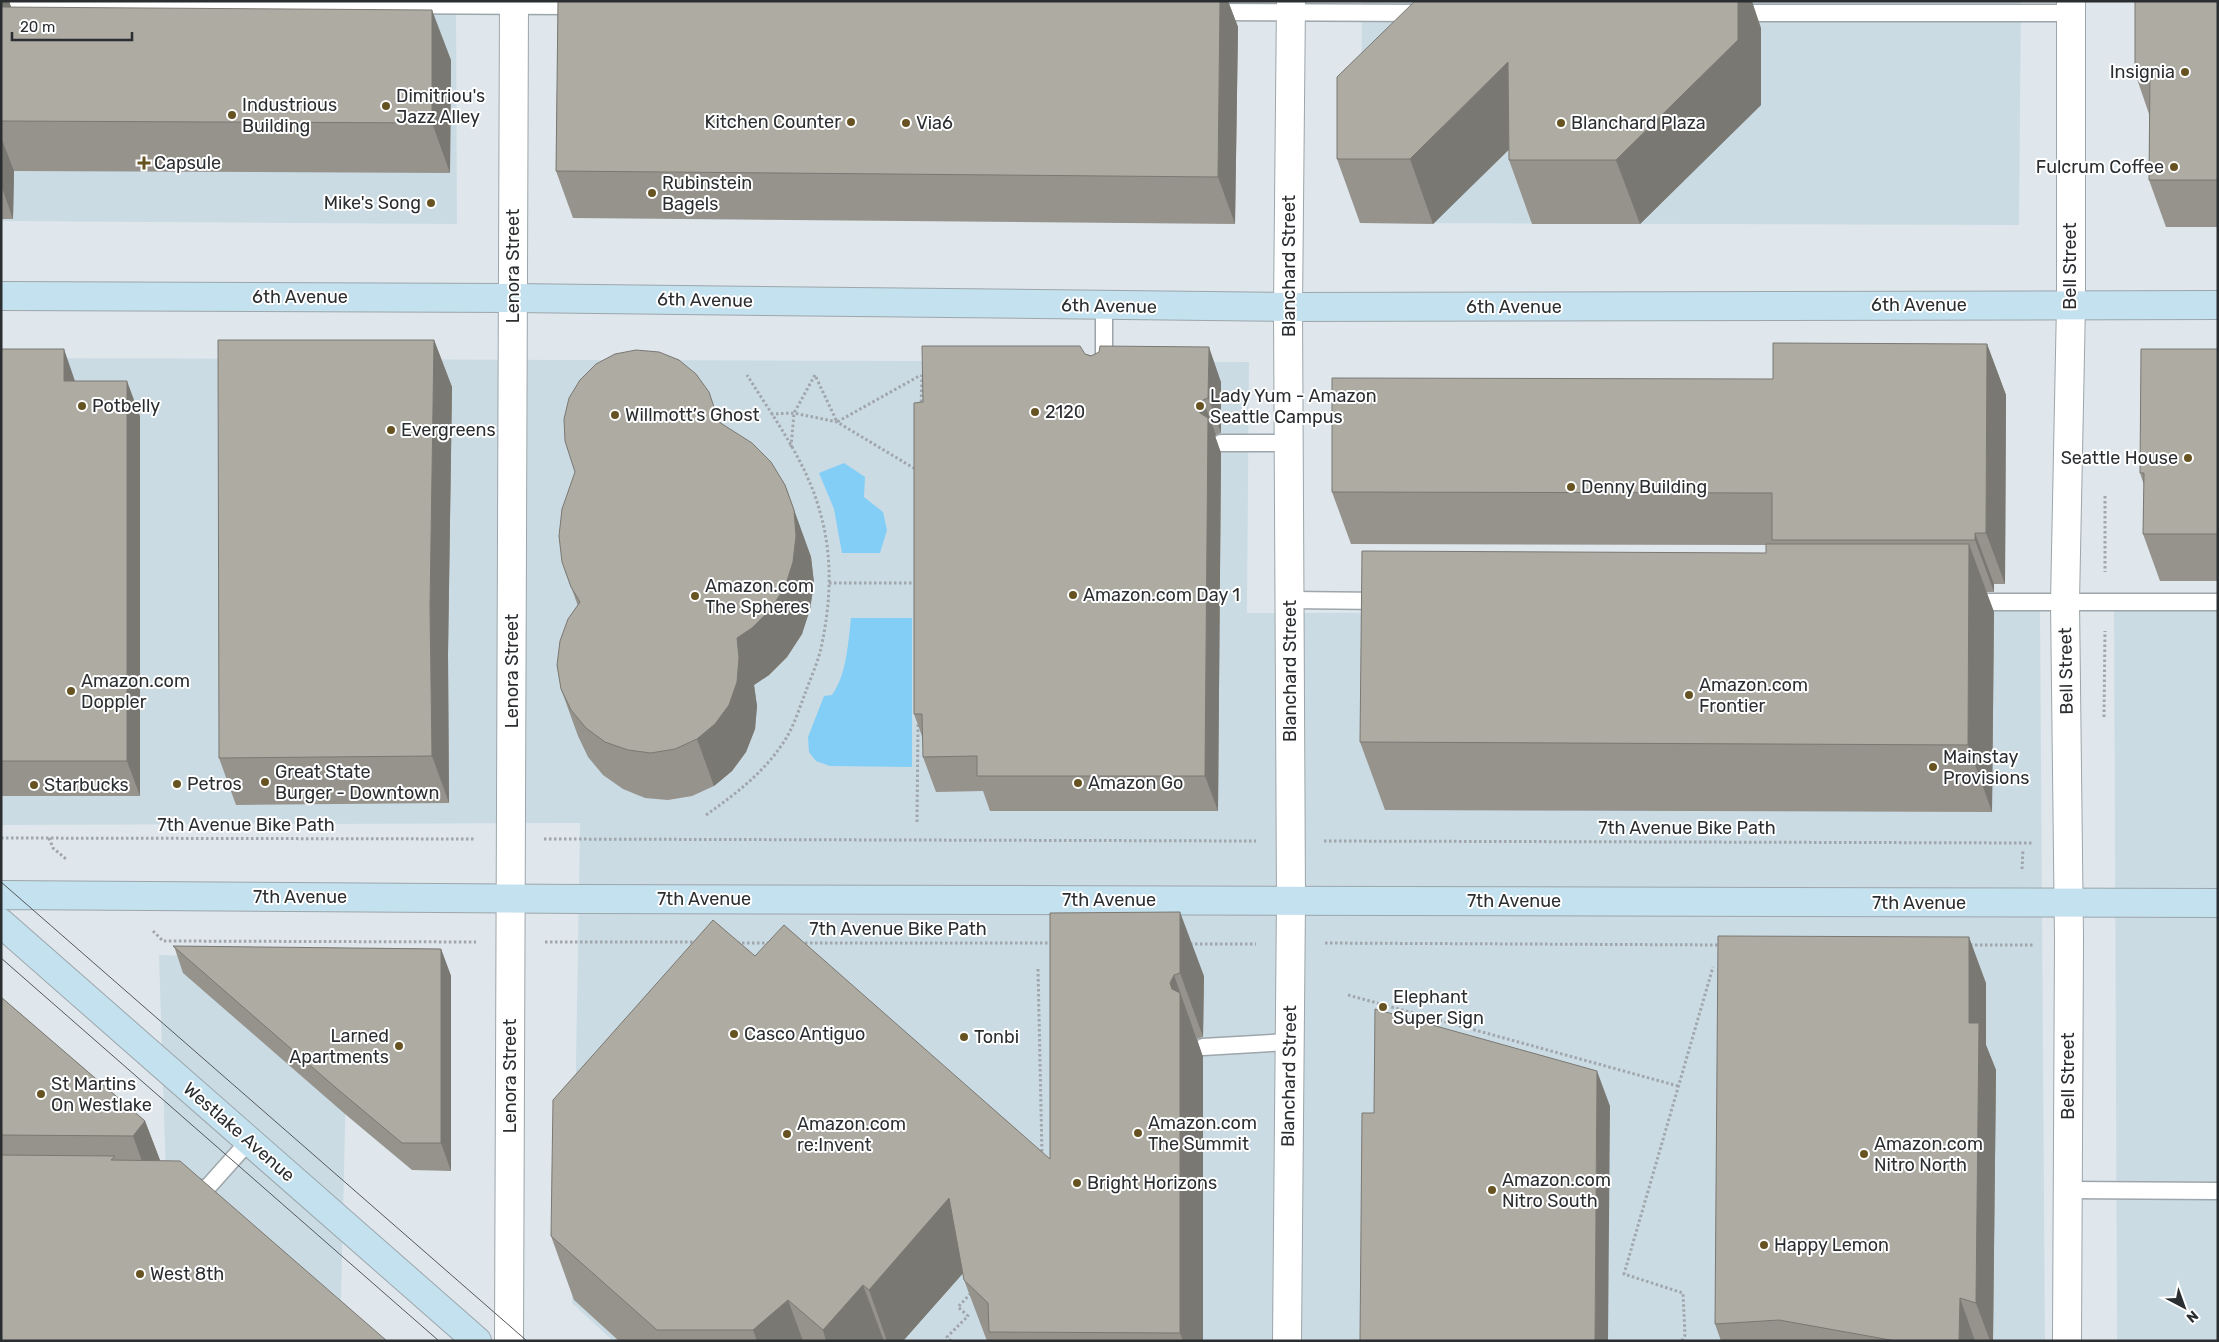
<svg xmlns="http://www.w3.org/2000/svg" width="2219" height="1342" viewBox="0 0 2219 1342" font-family="Rubik,sans-serif">
<style>
.built{fill:#cbdbe4}
.green{fill:#83cef6}
.lines{fill:none;stroke-linecap:round;stroke-linejoin:round}
.service-casing{stroke:#9da6aa;stroke-width:19}
.tertiary-casing{stroke:#9da6aa;stroke-width:30}
.secondary-casing{stroke:#9da6aa;stroke-width:30}
.path{stroke:#a0a6ab;stroke-width:3;stroke-dasharray:2.5 2.5;stroke-linecap:butt}
.service{stroke:#fff;stroke-width:16}
.tertiary{stroke:#fff;stroke-width:28}
.secondary{stroke:#c3e1ef;stroke-width:28}
.tram{stroke:#53585a;stroke-width:1}
.wall{fill:#96938c}
.shaded-wall{fill:#7a7872}
.building{fill:#aeaba3;stroke:#7a7872}
.poi-dot{fill:#665321;stroke:#fff;stroke-width:2}
.labels{text-anchor:middle;dominant-baseline:central;stroke-width:4;stroke-linejoin:round;paint-order:stroke}
.poi-label{font-size:18px;fill:#2b2e30;stroke:#fff;text-anchor:start}
.street-label{font-size:18px;fill:#2b2e30;stroke:#fff}
</style>
<rect width="100%" height="100%" fill="#dfe7ed"/>
<path class="built" d="M 1,1 L 456,1 L 457,224 L 1,221 Z
M 1362,1 L 2021,1 L 2019,225 L 1360,223 Z
M 1,358 L 1249,362 L 1247,613 L 2040,610 L 2045,1341 L 613,1341 L 572,1303 L 580,823 L 1,825 Z
M 2114,608 L 2218,608 L 2218,1341 L 2117,1341 Z
M 159,955 L 349,959 L 341,1300 L 385,1341 L 1,1341 L 166,1179 Z"/>
<path class="green" d="M 844,463 L 865,477 L 864,497 L 883,512 L 887,530 L 880,553 L 842,553 L 834,509 L 819,473 Z
M 851,618 L 912,618 L 912,767 L 830,766 L 816,761 L 809,752 L 808,737 L 824,696 L 832,695 C 847,674 848,643 851,618 Z"/>
<g class="lines">
<defs>
<path id="service" d="M 1,3 L 579,6
M 1211,12 L 1424,13
M 1733,13 L 2071,13
M 1104,368 L 1104,306
M 1221,443 L 1288,443
M 1289,600 L 1383,601
M 1968,602 L 2218,602
M 1203,1047 L 1289,1042
M 188,1188 L 207,1188 L 249,1141
M 2068,1190 L 2218,1191"/>
<path id="tertiary" d="M 509,1341 L 514,1
M 1287,1341 L 1291,900 L 1288,307 L 1291,1
M 2067,1341 L 2069,939 L 2065,602 L 2071,304 L 2071,1"/>
<path id="secondary" d="M 1,296 L 513,298 L 1288,307 L 2218,305
M 1,895 L 582,899 L 2218,903
M 1,923 L 477,1341"/>
</defs>
<use href="#service" class="service-casing"/>
<use href="#tertiary" class="tertiary-casing"/>
<use href="#secondary" class="secondary-casing"/>
<path class="path" d="M 921,407 L 922,375
M 771,414 L 794,413 L 837,422 L 917,470
M 791,447 L 794,413 L 815,375 L 837,422 L 921,375
M 2105,496 L 2105,572
M 829,583 L 918,583
M 2104,717 L 2105,631
M 706,815 C 734,795 761,775 781,746 C 793,730 799,709 806,691 C 811,677 818,662 821,648 C 831,603 833,556 820,512 C 807,463 774,418 747,375
M 917,822 L 918,723
M 1,838 L 476,839
M 49,838 L 53,848 L 66,859
M 544,839 L 1256,841
M 1324,841 L 2033,843
M 2022,869 L 2023,849
M 153,931 L 163,941 L 476,942
M 545,942 L 696,942
M 737,943 L 771,943
M 800,943 L 1053,943
M 1325,943 L 1721,945
M 1190,944 L 1256,944
M 1970,945 L 2033,945
M 1038,969 L 1042,1155
M 1348,995 L 1678,1086
M 951,1341 L 947,1337 L 968,1316 L 958,1307 L 973,1291
M 1682,1341 L 1685,1335 L 1683,1293 L 1624,1274 L 1713,967"/>
<use href="#service" class="service"/>
<use href="#tertiary" class="tertiary"/>
<use href="#secondary" class="secondary"/>
<path class="tram" d="M 1,882 L 527,1341
M 1,958 L 439,1341"/>
</g>
<path class="wall" d="M 1,1 L 9,1 L 11,7 L 451,60 L 450,173 L 14,171 L 13,219 L 1,219 Z
M 558,1 L 1228,1 L 1238,27 L 1235,224 L 573,218 L 556,171 Z
M 2218,1 L 2218,227 L 2166,227 L 2149,180 L 2149,114 L 2135,73 Z
M 1761,28 L 1761,105 L 1640,224 L 1532,224 L 1509,160 L 1509,149 L 1433,224 L 1360,223 L 1337,159 Z
M 434,340 L 452,387 L 448,654 L 449,803 L 236,805 L 219,758 Z
M 1987,344 L 2006,395 L 2005,584 L 1994,584 L 1994,592 L 1986,592 L 1994,612 L 1992,812 L 1385,810 L 1360,742 L 1766,553 L 1766,545 L 1351,544 L 1332,492 L 1773,379 Z
M 1,349 L 75,381 L 140,416 L 140,796 L 1,796 Z
M 2218,349 L 2218,581 L 2160,581 L 2143,534 L 2144,485 L 2140,473 Z
M 1085,354 L 1221,382 L 1221,433 L 1216,435 L 1215,436 L 1221,453 L 1218,811 L 990,811 L 983,791 L 936,792 L 923,757 L 923,739 L 914,714 L 923,402 Z
M 720,422 L 785,485 L 811,557 L 814,583 L 810,609 L 802,634 L 787,657 L 769,675 L 754,685 L 757,706 L 755,729 L 746,752 L 732,771 L 714,786 L 692,796 L 668,800 L 645,798 L 623,789 L 603,775 L 588,757 L 578,736 L 561,689 L 578,606 L 562,562 Z
M 1050,913 L 1204,976 L 1203,1037 L 1197,1039 L 1203,1057 L 1203,1341 L 987,1341 L 964,1280 L 963,1273 L 903,1341 L 619,1341 L 574,1300 L 551,1236 L 755,956 L 1050,1159 Z
M 174,946 L 441,949 L 451,976 L 451,1171 L 412,1170 L 345,1114 L 183,973 Z
M 1986,983 L 1986,1045 L 1996,1070 L 1993,1341 L 1721,1341 L 1715,1324 Z
M 1,997 L 145,1121 L 160,1160 L 1,1341 Z"/>
<path class="shaded-wall" d="M 1,1 L 9,1 L 13,13 L 1,25 Z
M 1220,1 L 1228,1 L 1238,27 L 1235,224 L 1218,177 Z
M 1738,1 L 1752,1 L 1761,28 L 1761,105 L 1640,224 L 1616,160 Z
M 432,10 L 451,60 L 450,173 L 432,123 Z
M 1508,62 L 1532,127 L 1433,224 L 1410,159 Z
M 1,137 L 14,171 L 13,219 L 1,185 Z
M 434,340 L 452,387 L 448,654 L 449,803 L 432,756 L 430,607 Z
M 1987,344 L 2006,395 L 2005,584 L 1986,533 Z
M 1209,347 L 1221,382 L 1221,433 L 1208,398 Z
M 64,349 L 76,384 L 64,381 Z
M 127,381 L 140,416 L 140,796 L 127,761 Z
M 1203,400 L 1216,435 L 1215,436 L 1221,453 L 1218,811 L 1205,776 L 1200,413 L 1198,408 Z
M 785,485 L 811,557 L 814,583 L 810,609 L 802,634 L 787,657 L 769,675 L 754,685 L 757,706 L 755,729 L 746,752 L 732,771 L 714,786 L 697,739 L 737,638 Z
M 1975,533 L 1994,584 L 1994,592 L 1975,540 Z
M 1969,544 L 1994,612 L 1992,812 L 1968,745 Z
M 1180,912 L 1204,976 L 1203,1037 L 1180,973 Z
M 1969,937 L 1986,983 L 1986,1045 L 1996,1070 L 1993,1341 L 1990,1341 L 1976,1303 L 1969,1023 Z
M 441,949 L 451,976 L 451,1171 L 441,1143 Z
M 1174,975 L 1203,1057 L 1203,1341 L 1183,1341 L 1180,1333 L 1170,983 Z
M 1597,1071 L 1610,1106 L 1608,1341 L 1595,1341 Z
M 145,1121 L 161,1163 L 148,1178 L 133,1136 Z
M 949,1198 L 973,1262 L 903,1341 L 887,1341 L 869,1290 Z
M 863,1285 L 884,1341 L 826,1341 L 823,1330 Z
M 1960,1298 L 1975,1341 L 1959,1341 Z
M 788,1300 L 803,1341 L 757,1341 L 753,1330 Z"/>
<path class="building" d="M 558,1 L 1220,1 L 1218,177 L 556,171 Z
M 1415,1 L 1738,1 L 1738,40 L 1616,160 L 1509,160 L 1508,62 L 1410,159 L 1337,159 L 1337,77 Z
M 2135,1 L 2218,1 L 2218,180 L 2149,180 L 2150,73 L 2135,73 Z
M 1,7 L 432,10 L 432,123 L 1,121 Z
M 218,340 L 434,340 L 430,607 L 432,756 L 219,758 Z
M 1773,343 L 1987,344 L 1986,533 L 1975,533 L 1975,540 L 1772,540 L 1772,493 L 1332,492 L 1332,378 L 1773,379 Z
M 922,346 L 1080,346 L 1085,354 L 1091,356 L 1099,352 L 1100,346 L 1209,347 L 1208,398 L 1203,400 L 1198,408 L 1200,413 L 1208,418 L 1205,776 L 977,776 L 977,756 L 923,757 L 922,714 L 914,714 L 914,403 L 923,402 Z
M 1,349 L 64,349 L 64,381 L 127,381 L 127,761 L 1,761 Z
M 2141,349 L 2218,349 L 2218,534 L 2143,534 L 2144,473 L 2140,473 Z
M 636,350 L 659,352 L 679,360 L 696,374 L 709,392 L 719,422 L 752,443 L 771,462 L 785,485 L 794,510 L 796,536 L 793,562 L 785,587 L 770,610 L 752,628 L 737,638 L 739,658 L 737,682 L 729,705 L 715,724 L 697,739 L 675,749 L 651,753 L 628,750 L 605,742 L 586,728 L 571,710 L 561,689 L 557,665 L 560,641 L 568,619 L 580,602 L 571,587 L 562,562 L 559,536 L 562,509 L 575,472 L 565,441 L 564,419 L 569,398 L 580,380 L 596,364 L 615,354 Z
M 1766,544 L 1969,544 L 1968,745 L 1360,742 L 1362,551 L 1766,553 Z
M 1180,912 L 1180,973 L 1174,975 L 1170,983 L 1172,989 L 1180,993 L 1180,1333 L 989,1332 L 988,1303 L 964,1280 L 949,1198 L 869,1290 L 863,1285 L 823,1330 L 788,1300 L 753,1330 L 657,1330 L 551,1236 L 553,1100 L 713,920 L 755,956 L 784,925 L 1050,1159 L 1050,913 Z
M 1718,936 L 1969,937 L 1969,1023 L 1979,1023 L 1976,1303 L 1960,1298 L 1959,1341 L 1896,1341 L 1779,1320 L 1715,1324 Z
M 173,946 L 441,949 L 441,1143 L 402,1143 L 335,1087 Z
M 1,997 L 145,1121 L 133,1136 L 1,1135 Z
M 1375,1009 L 1597,1071 L 1595,1341 L 1360,1341 L 1362,1113 L 1374,1113 Z
M 1,1155 L 115,1156 L 111,1160 L 180,1161 L 387,1341 L 1,1341 Z"/>
<g class="poi-dot">
<circle cx="2185" cy="72" r="5"/>
<circle cx="386" cy="106" r="5"/>
<circle cx="232" cy="115" r="5"/>
<circle cx="851" cy="122" r="5"/>
<circle cx="906" cy="123" r="5"/>
<circle cx="1561" cy="123" r="5"/>
<path d="M141.5 155.5h5v5h5v5h-5v5h-5v-5h-5v-5h5z"/>
<circle cx="2174" cy="167" r="5"/>
<circle cx="652" cy="193" r="5"/>
<circle cx="431" cy="203" r="5"/>
<circle cx="82" cy="406" r="5"/>
<circle cx="1200" cy="406" r="5"/>
<circle cx="1035" cy="412" r="5"/>
<circle cx="615" cy="415" r="5"/>
<circle cx="391" cy="430" r="5"/>
<circle cx="2188" cy="458" r="5"/>
<circle cx="1571" cy="487" r="5"/>
<circle cx="1073" cy="595" r="5"/>
<circle cx="695" cy="596" r="5"/>
<circle cx="71" cy="691" r="5"/>
<circle cx="1689" cy="695" r="5"/>
<circle cx="1933" cy="767" r="5"/>
<circle cx="265" cy="782" r="5"/>
<circle cx="1078" cy="783" r="5"/>
<circle cx="177" cy="784" r="5"/>
<circle cx="34" cy="785" r="5"/>
<circle cx="1383" cy="1007" r="5"/>
<circle cx="734" cy="1034" r="5"/>
<circle cx="964" cy="1037" r="5"/>
<circle cx="399" cy="1046" r="5"/>
<circle cx="41" cy="1094" r="5"/>
<circle cx="1138" cy="1133" r="5"/>
<circle cx="787" cy="1134" r="5"/>
<circle cx="1864" cy="1154" r="5"/>
<circle cx="1077" cy="1183" r="5"/>
<circle cx="1492" cy="1190" r="5"/>
<circle cx="1764" cy="1245" r="5"/>
<circle cx="140" cy="1274" r="5"/>
</g>
<g class="labels">
<g class="poi-label">
<text x="2175" y="72" text-anchor="end">Insignia</text>
<text x="396" y="96">Dimitriou's<tspan x="396" dy="21">Jazz Alley</tspan></text>
<text x="242" y="105">Industrious<tspan x="242" dy="21">Building</tspan></text>
<text x="841" y="122" text-anchor="end">Kitchen Counter</text>
<text x="916" y="123">Via6</text>
<text x="1571" y="123">Blanchard Plaza</text>
<text x="154" y="163">Capsule</text>
<text x="2164" y="167" text-anchor="end">Fulcrum Coffee</text>
<text x="662" y="183">Rubinstein<tspan x="662" dy="21">Bagels</tspan></text>
<text x="421" y="203" text-anchor="end">Mike's Song</text>
<text x="1210" y="396">Lady Yum - Amazon<tspan x="1210" dy="21">Seattle Campus</tspan></text>
<text x="92" y="406">Potbelly</text>
<text x="1045" y="412">2120</text>
<text x="625" y="415">Willmott’s Ghost</text>
<text x="401" y="430">Evergreens</text>
<text x="2178" y="458" text-anchor="end">Seattle House</text>
<text x="1581" y="487">Denny Building</text>
<text x="705" y="586">Amazon.com<tspan x="705" dy="21">The Spheres</tspan></text>
<text x="1083" y="595">Amazon.com Day 1</text>
<text x="81" y="681">Amazon.com<tspan x="81" dy="21">Doppler</tspan></text>
<text x="1699" y="685">Amazon.com<tspan x="1699" dy="21">Frontier</tspan></text>
<text x="1943" y="757">Mainstay<tspan x="1943" dy="21">Provisions</tspan></text>
<text x="275" y="772">Great State<tspan x="275" dy="21">Burger - Downtown</tspan></text>
<text x="1088" y="783">Amazon Go</text>
<text x="187" y="784">Petros</text>
<text x="44" y="785">Starbucks</text>
<text x="1393" y="997">Elephant<tspan x="1393" dy="21">Super Sign</tspan></text>
<text x="744" y="1034">Casco Antiguo</text>
<text x="389" y="1036" text-anchor="end">Larned<tspan x="389" dy="21">Apartments</tspan></text>
<text x="974" y="1037">Tonbi</text>
<text x="51" y="1084">St Martins<tspan x="51" dy="21">On Westlake</tspan></text>
<text x="1148" y="1123">Amazon.com<tspan x="1148" dy="21">The Summit</tspan></text>
<text x="797" y="1124">Amazon.com<tspan x="797" dy="21">re:Invent</tspan></text>
<text x="1874" y="1144">Amazon.com<tspan x="1874" dy="21">Nitro North</tspan></text>
<text x="1502" y="1180">Amazon.com<tspan x="1502" dy="21">Nitro South</tspan></text>
<text x="1087" y="1183">Bright Horizons</text>
<text x="1774" y="1245">Happy Lemon</text>
<text x="150" y="1274">West 8th</text>
</g>
<g class="street-label">
<text transform="translate(513 266) rotate(-90)">Lenora Street</text>
<text transform="translate(1289 266) rotate(-90)">Blanchard Street</text>
<text transform="translate(2070 266) rotate(-90)">Bell Street</text>
<text x="300" y="297">6th Avenue</text>
<text transform="translate(705 300) rotate(1)">6th Avenue</text>
<text x="1919" y="305">6th Avenue</text>
<text transform="translate(1109 306) rotate(1)">6th Avenue</text>
<text x="1514" y="307">6th Avenue</text>
<text transform="translate(512 671) rotate(-90)">Lenora Street</text>
<text transform="translate(1290 671) rotate(-90)">Blanchard Street</text>
<text transform="translate(2066 671) rotate(-91)">Bell Street</text>
<text x="246" y="825">7th Avenue Bike Path</text>
<text x="1687" y="828">7th Avenue Bike Path</text>
<text x="300" y="897">7th Avenue</text>
<text x="704" y="899">7th Avenue</text>
<text x="1109" y="900">7th Avenue</text>
<text x="1514" y="901">7th Avenue</text>
<text x="1919" y="903">7th Avenue</text>
<text x="898" y="929">7th Avenue Bike Path</text>
<text transform="translate(510 1076) rotate(-90)">Lenora Street</text>
<text transform="translate(1289 1076) rotate(-89)">Blanchard Street</text>
<text transform="translate(2068 1076) rotate(-90)">Bell Street</text>
<text transform="translate(239 1132) rotate(41)">Westlake Avenue</text>
</g>
</g>
<rect width="2219" height="1342" fill="none" stroke="#2b2e30" stroke-width="5"/>
<g transform="translate(2184 1307) rotate(139)" stroke="#ffffff" stroke-width="4" paint-order="stroke">
<path d="M0-4L9 19L0 12L-9 19Z" fill="#2b2e30"/>
<text y="-8" font-size="14" font-weight="bold" text-anchor="middle" fill="#2b2e30">N</text>
</g>
<path d="M12 32v8h120v-8" fill="none" stroke="#2b2e30" stroke-width="2.5"/>
<text x="20" y="32" font-size="15" fill="#2b2e30" stroke="#ffffff" stroke-width="4" paint-order="stroke">20 m</text>
</svg>
